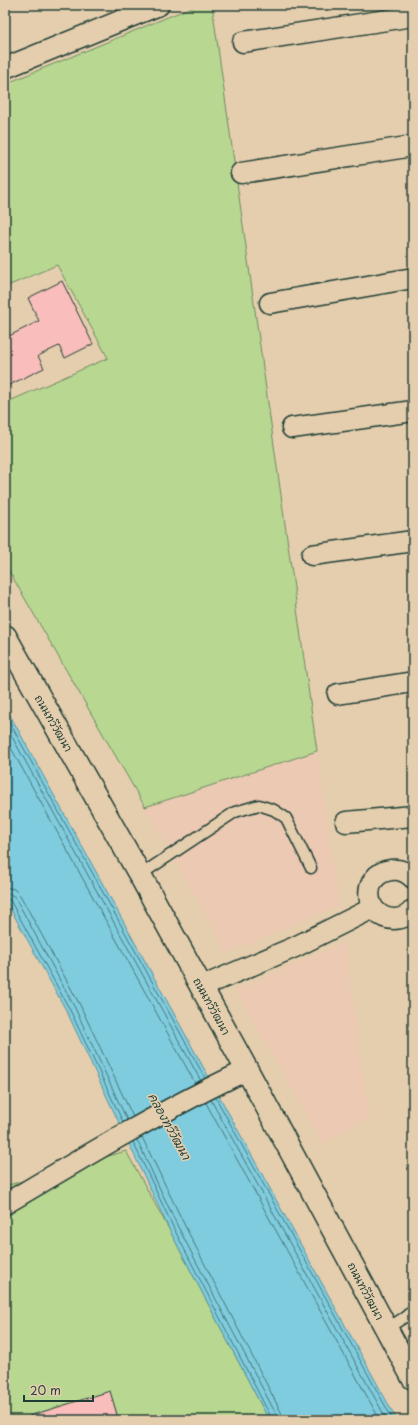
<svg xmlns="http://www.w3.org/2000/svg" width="418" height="1425" viewBox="0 0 418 1425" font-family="'Playpen Sans','Playpen Sans Thai',sans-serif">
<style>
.built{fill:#ebc9b2}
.green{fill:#b8d790;stroke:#6c8a62}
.water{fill:#80ccdf;stroke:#59939b}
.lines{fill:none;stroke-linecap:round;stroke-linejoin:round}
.shore{stroke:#467678;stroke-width:1}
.building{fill:#f9bdbb;stroke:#1f3d34}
.lane-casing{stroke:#1f3d34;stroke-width:13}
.street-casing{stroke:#1f3d34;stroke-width:23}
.secondary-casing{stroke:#1f3d34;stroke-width:25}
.lane{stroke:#e5ceae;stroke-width:10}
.street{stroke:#e5ceae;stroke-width:20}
.secondary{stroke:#e5ceae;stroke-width:22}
.labels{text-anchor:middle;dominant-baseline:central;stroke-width:3;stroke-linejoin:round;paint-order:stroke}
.street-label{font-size:11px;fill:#1f3d34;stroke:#e5ceae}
.water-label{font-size:12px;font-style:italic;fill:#24443d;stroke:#e5ceae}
</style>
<rect width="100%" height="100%" fill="#e5ceae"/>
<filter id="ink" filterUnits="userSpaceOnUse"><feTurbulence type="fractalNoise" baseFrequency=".025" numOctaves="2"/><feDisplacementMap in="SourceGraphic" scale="8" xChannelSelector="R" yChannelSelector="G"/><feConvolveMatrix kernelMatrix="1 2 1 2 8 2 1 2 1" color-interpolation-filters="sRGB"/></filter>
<g filter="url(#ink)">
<path class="built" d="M 317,751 L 339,906 L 227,953 L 145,807 Z
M 345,942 L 369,1117 L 323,1144 L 236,990 Z"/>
<path class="green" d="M 197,5 L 212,5 L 317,751 L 145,807 L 5,564 L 5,403 L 108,358 L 57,265 L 5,287 L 5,84 Z
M 126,1151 L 170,1231 L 269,1420 L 5,1420 L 5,1186 Z"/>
<path class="water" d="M 5,706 L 397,1420 L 269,1420 L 170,1231 L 67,1012 L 5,899 Z"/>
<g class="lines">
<path class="shore" d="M 5,714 L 205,1078
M 5,724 L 201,1081
M 5,737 L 195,1083
M 5,887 L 14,889 L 20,895 L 80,1005 L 133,1117
M 5,893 L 10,894 L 15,897 L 75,1008 L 127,1120
M 5,898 L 10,900 L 70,1010 L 123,1122
M 216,1098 L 393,1420
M 211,1100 L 387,1420
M 206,1103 L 380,1420
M 142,1137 L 184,1224 L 281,1412 L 283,1420
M 137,1140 L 178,1227 L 276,1414 L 277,1420
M 133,1142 L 174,1229 L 271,1417 L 272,1420"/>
</g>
<path class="building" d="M 62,281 L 93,344 L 65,358 L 59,346 L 38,356 L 44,368 L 5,387 L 5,338 L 39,321 L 28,298 Z
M 110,1391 L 118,1418 L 123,1417 L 128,1420 L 31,1420 L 29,1416 Z"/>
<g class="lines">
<defs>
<path id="lane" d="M 140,875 L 235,812 L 259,805 L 274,810 L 286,818 L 311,868
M 386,1329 L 405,1317 L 413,1310"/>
<path id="street" d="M 243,42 L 413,16
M 5,68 L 159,5
M 241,173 L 413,146
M 270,303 L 413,278
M 292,428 L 413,411
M 312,555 L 413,541
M 338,694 L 413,682
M 346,822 L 413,816
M 413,878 C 407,872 399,869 391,870 C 360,874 363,918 394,919 C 402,919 408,916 413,910
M 201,987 L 295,947 L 373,908
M 5,1204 C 84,1157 164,1109 247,1070"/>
<path id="secondary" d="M 5,636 L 140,875 L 247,1070 L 413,1378"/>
</defs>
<use href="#lane" class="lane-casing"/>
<use href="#street" class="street-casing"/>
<use href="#secondary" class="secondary-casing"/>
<use href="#lane" class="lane"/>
<use href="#street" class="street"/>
<use href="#secondary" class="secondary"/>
</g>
</g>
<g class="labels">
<g class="street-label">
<text transform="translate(54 723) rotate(60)">ถนนทวีวัฒนา</text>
<text transform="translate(212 1006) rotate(61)">ถนนทวีวัฒนา</text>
<text transform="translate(366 1291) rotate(62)">ถนนทวีวัฒนา</text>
</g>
<g class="water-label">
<text transform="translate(170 1126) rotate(61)">คลองทวีวัฒนา</text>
</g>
</g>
<rect width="418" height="1425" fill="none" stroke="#e5ceae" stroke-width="20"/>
<rect x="10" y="10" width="398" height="1405" fill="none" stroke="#1f3d34" stroke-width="1.5" filter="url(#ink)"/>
<path d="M24 1395v6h69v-6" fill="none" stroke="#1f3d34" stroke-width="2"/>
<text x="30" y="1395" font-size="12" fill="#1f3d34" stroke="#e5ceae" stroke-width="3" paint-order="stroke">20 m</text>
</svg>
